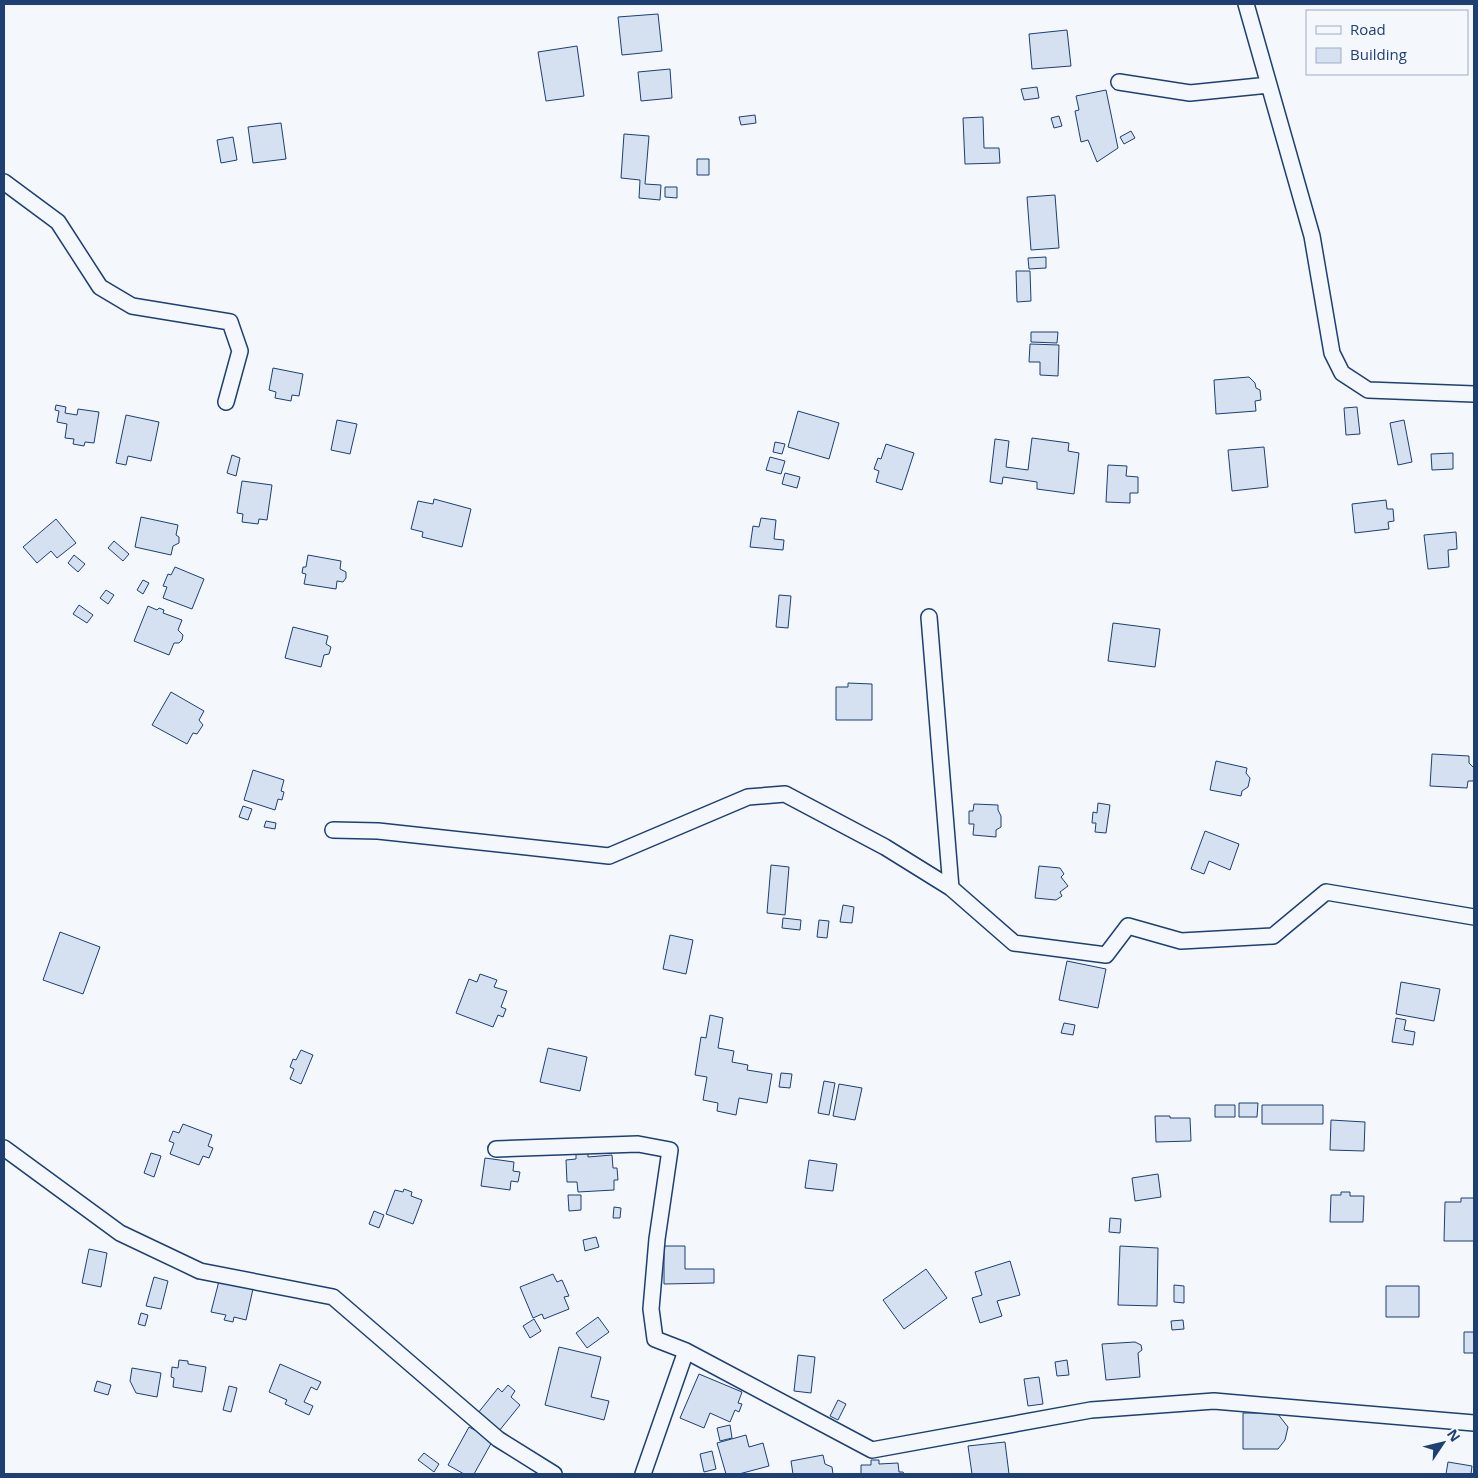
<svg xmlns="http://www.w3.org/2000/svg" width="1478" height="1478" viewBox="0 0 1478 1478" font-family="'Open Sans',sans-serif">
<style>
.building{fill:#d5e0f0;stroke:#1d3f73}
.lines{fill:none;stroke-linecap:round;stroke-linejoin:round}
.street-casing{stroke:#1d3f73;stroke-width:18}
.street{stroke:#f4f7fb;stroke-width:15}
</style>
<rect width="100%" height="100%" fill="#f4f7fb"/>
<path class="building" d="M 658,14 L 662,51 L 622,55 L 618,17 Z
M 1067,30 L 1071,66 L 1032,69 L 1029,34 Z
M 577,46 L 584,96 L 546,101 L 538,52 Z
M 670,69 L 672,98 L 641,101 L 638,72 Z
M 1037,87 L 1039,98 L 1024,100 L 1021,89 Z
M 1106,90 L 1118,148 L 1097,162 L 1088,140 L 1081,142 L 1075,111 L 1079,110 L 1076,96 Z
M 755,115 L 756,123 L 741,125 L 739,117 Z
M 1059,116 L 1062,126 L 1054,128 L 1051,118 Z
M 983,117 L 984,148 L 999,148 L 1000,163 L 965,164 L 963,118 Z
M 281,123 L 286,159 L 253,163 L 248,127 Z
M 1131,131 L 1135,138 L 1124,144 L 1120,137 Z
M 624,134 L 649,136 L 645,184 L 661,185 L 660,200 L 639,198 L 640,180 L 621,178 Z
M 233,137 L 237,160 L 221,163 L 217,140 Z
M 697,159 L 709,159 L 709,175 L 697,175 Z
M 665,187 L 677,187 L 677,198 L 665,197 Z
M 1055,195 L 1059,248 L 1031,250 L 1027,197 Z
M 1046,257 L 1046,268 L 1029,269 L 1028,258 Z
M 1016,271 L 1030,271 L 1031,301 L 1017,302 Z
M 1031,332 L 1058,332 L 1057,343 L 1031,342 Z
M 1030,344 L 1059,345 L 1058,376 L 1040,375 L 1040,362 L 1029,362 Z
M 273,368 L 303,374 L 299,396 L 292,395 L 291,401 L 275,398 L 276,392 L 269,390 Z
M 1249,377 L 1255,383 L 1256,388 L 1260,390 L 1261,400 L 1255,401 L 1256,411 L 1216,414 L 1214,380 Z
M 56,405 L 66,407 L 65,413 L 77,415 L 78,409 L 99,412 L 94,443 L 85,442 L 84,446 L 73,444 L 74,439 L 65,438 L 67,424 L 57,422 L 59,411 L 55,410 Z
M 1357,407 L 1360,434 L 1346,435 L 1344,408 Z
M 798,411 L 839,423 L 829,459 L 788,447 Z
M 126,415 L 159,422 L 151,461 L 128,456 L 126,465 L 116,463 Z
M 337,420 L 357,424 L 350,454 L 331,450 Z
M 1404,420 L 1412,462 L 1398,465 L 1390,423 Z
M 1032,438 L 1069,443 L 1068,451 L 1079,453 L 1074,494 L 1037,489 L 1037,482 L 1003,477 L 1002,484 L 990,482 L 995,439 L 1009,441 L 1006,467 L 1028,470 Z
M 775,442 L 785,444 L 782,454 L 773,452 Z
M 886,444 L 914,453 L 902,490 L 876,482 L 879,471 L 874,469 L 878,458 L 881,459 Z
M 1264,447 L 1268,487 L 1232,491 L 1228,450 Z
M 1453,453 L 1453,469 L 1432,470 L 1431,454 Z
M 232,455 L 240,458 L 236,476 L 227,473 Z
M 770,457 L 785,461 L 781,474 L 766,470 Z
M 1108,465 L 1127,466 L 1126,476 L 1138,477 L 1138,493 L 1130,493 L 1130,503 L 1106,502 Z
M 785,473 L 800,477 L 797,488 L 782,484 Z
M 242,481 L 272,485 L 267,520 L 259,519 L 258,524 L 242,522 L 243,514 L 237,513 Z
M 434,499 L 471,509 L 462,547 L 422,537 L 423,532 L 411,529 L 418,501 L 433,504 Z
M 1386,500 L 1387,509 L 1393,509 L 1394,521 L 1388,522 L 1389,529 L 1355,533 L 1352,504 Z
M 141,517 L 178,525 L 176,535 L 179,537 L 179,543 L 173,546 L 171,555 L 135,547 Z
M 761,518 L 776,520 L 774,539 L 784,540 L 783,550 L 750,547 L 753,526 L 759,527 Z
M 56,519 L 76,543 L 57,558 L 51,551 L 37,563 L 23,547 Z
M 1456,532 L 1457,549 L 1448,550 L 1449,567 L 1428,569 L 1424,535 Z
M 114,541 L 129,554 L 123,561 L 108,548 Z
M 74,555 L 85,564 L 78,572 L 68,563 Z
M 308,555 L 341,561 L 340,569 L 346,572 L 346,578 L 343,582 L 337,581 L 336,589 L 304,584 L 306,574 L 302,573 L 303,567 L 306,567 Z
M 175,567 L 204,579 L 192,609 L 163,598 L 167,587 L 163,586 L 168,574 L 171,575 Z
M 143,580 L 149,583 L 143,594 L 137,590 Z
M 106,590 L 114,595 L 108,604 L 100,598 Z
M 779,595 L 791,596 L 788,628 L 776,627 Z
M 79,605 L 93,615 L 87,623 L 73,614 Z
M 148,606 L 157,610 L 159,608 L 164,610 L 163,613 L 182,620 L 178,630 L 183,635 L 182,640 L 179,643 L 174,643 L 169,655 L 134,641 Z
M 1113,623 L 1160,629 L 1155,667 L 1108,661 Z
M 293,627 L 328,636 L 326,644 L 331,647 L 329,654 L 324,655 L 321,667 L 285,658 Z
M 848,683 L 872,684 L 872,720 L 836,720 L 836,687 L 848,687 Z
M 171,692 L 204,711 L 199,720 L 203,725 L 197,734 L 193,733 L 187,744 L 152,725 Z
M 1432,754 L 1469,756 L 1469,763 L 1474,768 L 1474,779 L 1473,781 L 1468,781 L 1467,788 L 1430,786 Z
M 1216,761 L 1247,768 L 1246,773 L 1250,778 L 1248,787 L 1242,791 L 1241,796 L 1210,790 Z
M 253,770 L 284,780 L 281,791 L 284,792 L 282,800 L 278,799 L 275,810 L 244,800 Z
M 1098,803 L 1110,805 L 1106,833 L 1095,832 L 1096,823 L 1092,823 L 1093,812 L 1097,813 Z
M 974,804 L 998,805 L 998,810 L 1001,816 L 1001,827 L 996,830 L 996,837 L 973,835 L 974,824 L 969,824 L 969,811 L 973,811 Z
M 243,806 L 252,809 L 248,820 L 239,817 Z
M 266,821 L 276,823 L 275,829 L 264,827 Z
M 1205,831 L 1239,844 L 1230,870 L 1209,861 L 1204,874 L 1191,869 Z
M 771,865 L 789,867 L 785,915 L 767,913 Z
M 1039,866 L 1060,868 L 1064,874 L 1061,877 L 1068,886 L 1060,892 L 1062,896 L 1056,900 L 1035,898 Z
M 843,905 L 854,907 L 852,923 L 840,922 Z
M 783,918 L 801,920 L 800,930 L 782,928 Z
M 819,920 L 829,921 L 827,938 L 817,937 Z
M 60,932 L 100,947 L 83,994 L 43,980 Z
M 670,935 L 693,940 L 686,974 L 663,969 Z
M 1067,961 L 1106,969 L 1098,1008 L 1059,1000 Z
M 480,974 L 497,980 L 494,987 L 507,991 L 501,1007 L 506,1009 L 503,1017 L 498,1015 L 493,1027 L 456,1013 L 469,979 L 477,982 Z
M 1401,982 L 1440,989 L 1434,1021 L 1396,1014 Z
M 710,1015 L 723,1018 L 718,1048 L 734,1051 L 732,1062 L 748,1065 L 747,1070 L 772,1074 L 767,1103 L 739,1098 L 736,1115 L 717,1111 L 718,1103 L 703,1100 L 707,1077 L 695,1075 L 701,1037 L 706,1038 Z
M 1396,1018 L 1406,1020 L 1404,1030 L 1415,1032 L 1413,1045 L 1392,1042 Z
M 1064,1023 L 1075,1025 L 1073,1035 L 1061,1033 Z
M 548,1048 L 587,1057 L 580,1091 L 540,1082 Z
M 301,1050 L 313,1055 L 301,1084 L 290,1079 L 294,1069 L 290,1067 L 293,1059 L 296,1060 Z
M 781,1073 L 792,1074 L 790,1088 L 779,1087 Z
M 824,1081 L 835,1083 L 829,1115 L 818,1113 Z
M 839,1084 L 862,1088 L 855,1120 L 833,1116 Z
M 1239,1103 L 1258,1103 L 1257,1117 L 1239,1117 Z
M 1215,1105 L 1235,1105 L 1235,1117 L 1215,1117 Z
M 1262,1105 L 1323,1105 L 1323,1124 L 1262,1124 Z
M 1155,1116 L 1170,1116 L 1170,1118 L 1190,1118 L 1191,1141 L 1156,1142 Z
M 1331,1120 L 1365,1122 L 1364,1151 L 1330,1150 Z
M 183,1124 L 212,1135 L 208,1146 L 213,1148 L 209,1158 L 203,1156 L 199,1165 L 170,1154 L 174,1143 L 169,1141 L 173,1131 L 179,1133 Z
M 588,1151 L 588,1157 L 612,1155 L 613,1168 L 617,1168 L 618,1180 L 614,1180 L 614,1190 L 578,1192 L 577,1182 L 567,1182 L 566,1160 L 576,1159 L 576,1152 Z
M 151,1153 L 161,1156 L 154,1177 L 144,1173 Z
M 485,1158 L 514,1162 L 513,1171 L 520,1172 L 518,1182 L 511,1181 L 510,1190 L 481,1186 Z
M 809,1160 L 837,1164 L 833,1191 L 805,1188 Z
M 1158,1174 L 1161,1197 L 1135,1201 L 1132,1178 Z
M 404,1189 L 412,1192 L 411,1196 L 422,1200 L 413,1224 L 386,1214 L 395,1190 L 403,1192 Z
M 1341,1192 L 1350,1192 L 1350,1196 L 1364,1196 L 1363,1222 L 1330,1222 L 1331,1195 L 1341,1195 Z
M 568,1195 L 581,1195 L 581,1210 L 569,1211 Z
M 1461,1198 L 1474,1198 L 1474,1241 L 1444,1241 L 1445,1202 L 1461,1202 Z
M 614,1207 L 621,1208 L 620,1218 L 613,1218 Z
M 374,1211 L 384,1215 L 379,1228 L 369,1224 Z
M 1110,1218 L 1121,1219 L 1120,1233 L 1109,1232 Z
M 596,1237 L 599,1247 L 585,1251 L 583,1240 Z
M 664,1246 L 685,1246 L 685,1269 L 714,1269 L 714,1283 L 664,1284 Z
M 1120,1246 L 1158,1248 L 1157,1306 L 1118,1305 Z
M 89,1249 L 107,1253 L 101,1287 L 82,1283 Z
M 1010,1261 L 1020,1295 L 997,1301 L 1002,1316 L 980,1323 L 972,1298 L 982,1295 L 975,1272 Z
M 926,1269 L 947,1298 L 904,1329 L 883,1300 Z
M 553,1274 L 557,1282 L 562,1280 L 569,1296 L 564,1297 L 569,1309 L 544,1319 L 542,1314 L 533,1318 L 520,1287 Z
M 154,1277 L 168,1281 L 161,1309 L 146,1306 Z
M 219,1281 L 253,1289 L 246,1320 L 234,1317 L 233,1322 L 224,1320 L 226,1315 L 211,1312 Z
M 1174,1285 L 1184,1286 L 1184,1303 L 1174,1302 Z
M 1386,1286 L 1419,1286 L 1419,1317 L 1386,1317 Z
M 141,1313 L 148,1315 L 145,1326 L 138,1324 Z
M 598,1317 L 609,1332 L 587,1348 L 576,1333 Z
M 534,1319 L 541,1331 L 530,1338 L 523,1326 Z
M 1183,1320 L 1184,1329 L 1172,1330 L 1171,1321 Z
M 1464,1332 L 1474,1332 L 1474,1353 L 1464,1353 Z
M 1135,1342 L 1141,1345 L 1142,1350 L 1138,1353 L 1140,1377 L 1106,1380 L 1102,1344 Z
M 559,1347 L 601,1357 L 591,1397 L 609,1401 L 604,1420 L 545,1405 Z
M 798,1355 L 815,1357 L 811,1393 L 794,1391 Z
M 179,1360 L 188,1361 L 188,1364 L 206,1367 L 202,1392 L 173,1387 L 174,1378 L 171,1377 L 172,1367 L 178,1368 Z
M 1067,1360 L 1069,1375 L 1057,1376 L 1055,1362 Z
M 280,1364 L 321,1382 L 317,1390 L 311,1387 L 304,1402 L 313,1406 L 309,1415 L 285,1404 L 287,1400 L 269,1392 Z
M 132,1368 L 161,1373 L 157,1397 L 136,1393 L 130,1381 Z
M 699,1374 L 742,1392 L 738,1403 L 742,1404 L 739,1412 L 735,1410 L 730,1422 L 710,1413 L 704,1428 L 680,1418 Z
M 1039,1377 L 1043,1404 L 1028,1406 L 1024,1379 Z
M 97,1381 L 111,1385 L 108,1395 L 94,1391 Z
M 508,1385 L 515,1391 L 511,1397 L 520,1405 L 499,1431 L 478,1413 L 498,1388 L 502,1392 Z
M 229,1386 L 237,1388 L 231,1412 L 223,1410 Z
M 838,1400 L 846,1404 L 838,1420 L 830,1416 Z
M 1243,1413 L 1277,1413 L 1288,1427 L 1285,1440 L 1278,1449 L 1243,1449 Z
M 730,1425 L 732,1438 L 720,1441 L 717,1428 Z
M 469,1427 L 493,1440 L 474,1474 L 464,1474 L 448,1465 Z
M 746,1435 L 749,1447 L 763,1443 L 769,1466 L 739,1474 L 726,1474 L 717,1443 Z
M 1005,1442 L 1009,1474 L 972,1474 L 968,1446 Z
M 712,1451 L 716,1469 L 704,1472 L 700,1454 Z
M 424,1453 L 439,1464 L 434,1472 L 418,1460 Z
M 823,1455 L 825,1464 L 832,1467 L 833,1474 L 793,1474 L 791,1461 Z
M 871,1460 L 879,1460 L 879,1464 L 898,1463 L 899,1472 L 903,1472 L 904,1474 L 861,1474 L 861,1465 L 871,1465 Z
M 1448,1462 L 1472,1466 L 1471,1474 L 1446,1474 Z"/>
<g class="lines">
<defs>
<path id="street" d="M 1246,4 L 1312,236 L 1332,353 L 1342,373 L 1368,390 L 1474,394
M 1119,82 L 1190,93 L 1269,85
M 4,182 L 58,222 L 100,287 L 132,306 L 230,322 L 240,351 L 226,402
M 929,617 L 951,888 L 1014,943 L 1106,955 L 1128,926 L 1181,941 L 1273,936 L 1326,892 L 1474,917
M 333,830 L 378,831 L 609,856 L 748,797 L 785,794 L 885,847 L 951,888
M 4,1148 L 120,1233 L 200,1271 L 333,1297 L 498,1439 L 554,1474
M 496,1149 L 638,1144 L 670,1150 L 657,1239 L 651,1309 L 655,1339 L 686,1351 L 872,1450 L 1091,1410 L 1214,1401 L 1474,1423
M 643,1474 L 686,1351"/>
</defs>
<use href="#street" class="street-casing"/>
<use href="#street" class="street"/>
</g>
<rect width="1478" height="1478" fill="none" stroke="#1d3f73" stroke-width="10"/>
<rect x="1306" y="10" width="162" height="65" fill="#f4f7fb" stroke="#9eadc5"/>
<rect x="1316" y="26" width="25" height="8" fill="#f4f7fb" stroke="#9eadc5"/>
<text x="1350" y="35" font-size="15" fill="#1d3f73">Road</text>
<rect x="1316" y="48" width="25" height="15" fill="#d5e0f0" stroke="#9eadc5"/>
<text x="1350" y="60" font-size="15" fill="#1d3f73">Building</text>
<g transform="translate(1443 1443) rotate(55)" stroke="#f4f7fb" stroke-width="4" paint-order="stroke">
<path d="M0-4L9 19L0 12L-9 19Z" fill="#1d3f73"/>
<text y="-8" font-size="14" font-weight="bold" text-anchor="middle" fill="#1d3f73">N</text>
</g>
</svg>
